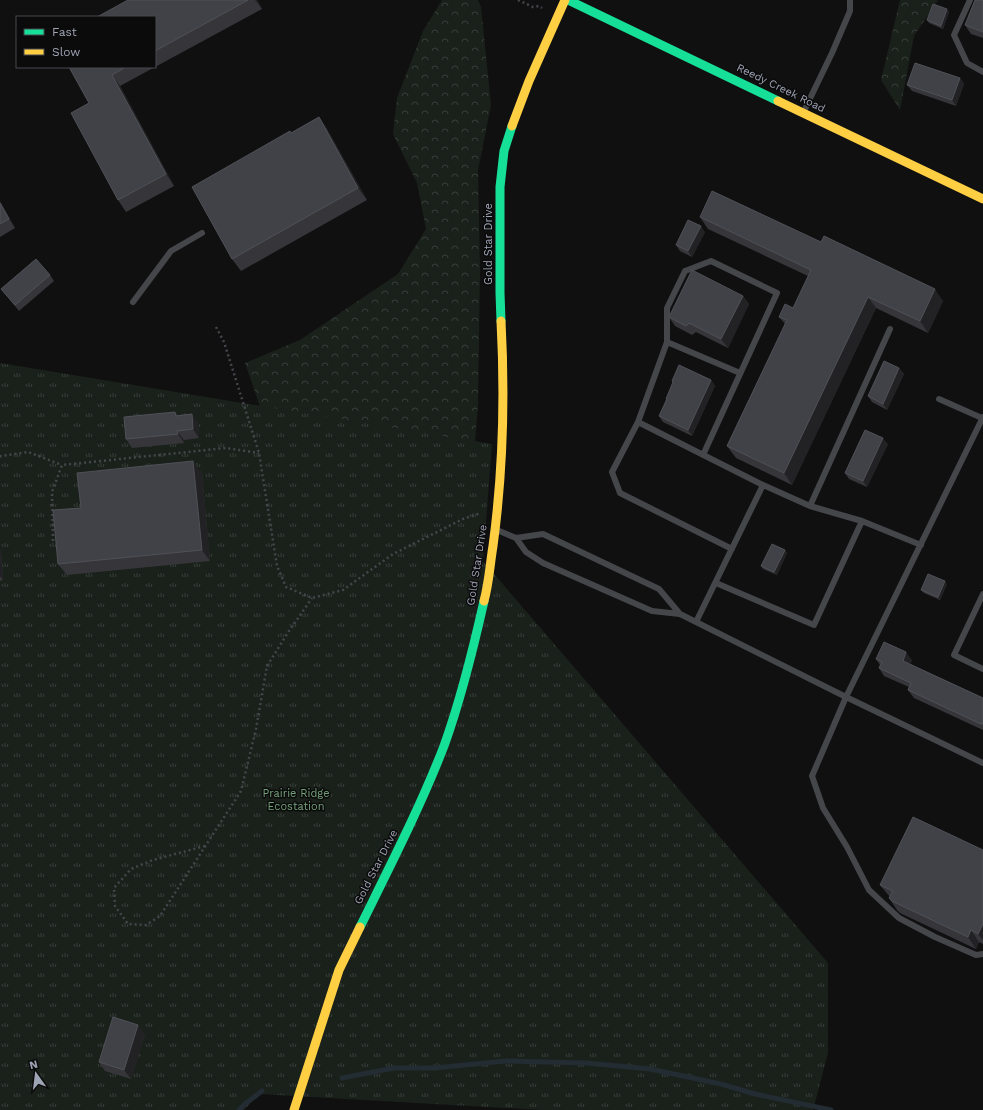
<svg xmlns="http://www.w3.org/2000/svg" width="983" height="1110" viewBox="0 0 983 1110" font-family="'Work Sans',sans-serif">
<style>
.forest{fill:url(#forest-crowns)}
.park{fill:url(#park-tufts)}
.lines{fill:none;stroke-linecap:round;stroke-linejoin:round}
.stream{stroke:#232b33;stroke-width:5}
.path{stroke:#45464b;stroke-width:2.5;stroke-dasharray:2 3;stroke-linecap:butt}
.lane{stroke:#44464a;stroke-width:6}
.fast{stroke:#16e098;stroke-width:9}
.slow{stroke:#ffcf43;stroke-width:9}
.wall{fill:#36363a}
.shaded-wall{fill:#222224}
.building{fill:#414247;stroke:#505158}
.labels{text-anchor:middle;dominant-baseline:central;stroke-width:3;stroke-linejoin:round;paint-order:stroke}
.street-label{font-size:11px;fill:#9fa4b4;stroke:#0b0b0c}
.park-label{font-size:11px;fill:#74a179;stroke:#0b0b0c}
</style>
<defs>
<pattern id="forest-crowns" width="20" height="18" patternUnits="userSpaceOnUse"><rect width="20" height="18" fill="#1a211b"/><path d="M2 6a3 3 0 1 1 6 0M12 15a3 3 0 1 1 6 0" fill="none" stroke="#383e3a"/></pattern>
<pattern id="park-tufts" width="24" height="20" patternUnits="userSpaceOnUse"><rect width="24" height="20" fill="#1a211b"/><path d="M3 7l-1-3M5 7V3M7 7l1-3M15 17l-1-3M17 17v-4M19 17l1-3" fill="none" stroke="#383e3a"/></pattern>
</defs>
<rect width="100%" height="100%" fill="#101011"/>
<path class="forest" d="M 442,0 L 478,0 L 481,7 L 491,105 L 478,170 L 480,270 L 478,404 L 472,480 L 264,418 L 245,363 L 300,340 L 398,274 L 426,229 L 417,183 L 393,134 L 397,98 L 423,31 Z
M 900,0 L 938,0 L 914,36 L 900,110 L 881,80 Z"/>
<path class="park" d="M 0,363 L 492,444 L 483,561 L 828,963 L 828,1053 L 813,1110 L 542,1110 L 259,1094 L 244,1110 L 0,1110 Z"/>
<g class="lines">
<path class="stream" d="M 342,1078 L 394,1068 L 435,1068 L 505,1061 L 586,1063 L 650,1069 L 721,1084 L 755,1094 L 831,1110
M 239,1110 L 246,1103 L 262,1091"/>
<path class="path" d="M 518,0 L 533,7 L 539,6 L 542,8
M 216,327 L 224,342 L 259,453 L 277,566 L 286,587 L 312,598 L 343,590 L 393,554 L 463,519 L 481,513
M 0,457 L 1,456 L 28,452 L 62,465
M 53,541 L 52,492 L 62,465 L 226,448 L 259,453
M 205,846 L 153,860 L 131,869 L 114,888 L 115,906 L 128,924 L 146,925 L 160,916 L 241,791 L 256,729 L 267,666 L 287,634 L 312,598"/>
<path class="lane" d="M 970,0 L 954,35 L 967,63 L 983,72
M 804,111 L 832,53 L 850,11 L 850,0
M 133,302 L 171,251 L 202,233
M 667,342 L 740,373
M 939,399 L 982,418
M 983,417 L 846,697 L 812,776 L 823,808 L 847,847 L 869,890 L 899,918 L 935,937 L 976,955 L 983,954
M 638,422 L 763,485 L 810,506 L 862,521 L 921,545
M 703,455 L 777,293 L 711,261 L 685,271 L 667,308 L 667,342 L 638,422 L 612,472 L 620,493 L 732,549
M 810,506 L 890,329
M 497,530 L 516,538 L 543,534 L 659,589 L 680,614
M 516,538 L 526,552 L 543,563 L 652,611 L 680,614 L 846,697 L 983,763
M 716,583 L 814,625 L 862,521
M 983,594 L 954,655 L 983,669
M 696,622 L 763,485"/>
<path class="fast" d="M 568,0 L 778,101
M 501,321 L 500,293 L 500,187 L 504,151 L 512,126
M 360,927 C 389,868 420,808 444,746 C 461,699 473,650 484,601"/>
<path class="slow" d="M 778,101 L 983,199
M 512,126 L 529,81 L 565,0
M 484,601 C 489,583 490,564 493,546 C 503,472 505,396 501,321
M 294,1110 L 339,970 L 360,927"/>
</g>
<path class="wall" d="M 128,0 L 257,0 L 262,9 L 120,86 L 174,186 L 126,212 L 118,200 L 89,103 L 69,67 L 155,67 L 155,17 Z
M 983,0 L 983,38 L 971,34 L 965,25 Z
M 947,9 L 949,12 L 943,29 L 929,23 L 927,20 Z
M 960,78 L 964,84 L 956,106 L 912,91 L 907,85 Z
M 319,117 L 327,129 L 367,200 L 241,271 L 232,259 L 291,133 Z
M 0,201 L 15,228 L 0,237 Z
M 700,217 L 943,301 L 928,333 L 876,308 L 792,485 L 736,458 L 727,446 L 785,324 L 779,317 L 793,308 L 808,276 L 708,229 Z
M 705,232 L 692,257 L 680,251 L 676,245 Z
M 50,275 L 54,281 L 19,311 L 6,295 L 1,289 Z
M 743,296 L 749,304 L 728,348 L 696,332 L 692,335 L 675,326 L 669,317 Z
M 899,368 L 904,374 L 887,410 L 872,402 L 868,396 Z
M 711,380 L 715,386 L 692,436 L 663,422 L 659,416 L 666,400 L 666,399 L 673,383 L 672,381 Z
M 175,412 L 178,416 L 198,423 L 199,438 L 184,440 L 184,443 L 132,448 L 126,439 Z
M 888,444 L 867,487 L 849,479 L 845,473 Z
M 202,473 L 210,561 L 67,575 L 58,564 L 81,508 Z
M 0,550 L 1,551 L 3,580 L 0,581 Z
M 785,550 L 787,553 L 777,575 L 763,569 L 761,566 Z
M 947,584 L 940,600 L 924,593 L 921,590 Z
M 876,659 L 912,660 L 910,664 L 983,698 L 983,730 L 914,698 L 908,690 L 909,687 L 884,676 L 879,668 L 880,665 Z
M 983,850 L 983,944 L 979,942 L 976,949 L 900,913 L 897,910 L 889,898 L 890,897 L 880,885 Z
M 145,1034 L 131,1079 L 105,1071 L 99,1062 Z"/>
<path class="shaded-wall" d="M 255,0 L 257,0 L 262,9 Z
M 947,9 L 949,12 L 943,29 L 941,26 Z
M 112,75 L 120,86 L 174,186 L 166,174 Z
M 960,78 L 964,84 L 956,106 L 952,100 Z
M 319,117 L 327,129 L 367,200 L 358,188 Z
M 0,201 L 15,228 L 9,219 L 0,203 Z
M 701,226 L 705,232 L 692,257 L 688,251 Z
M 935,289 L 943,301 L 928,333 L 920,321 Z
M 743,296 L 749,304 L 728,348 L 721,339 Z
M 868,297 L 876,308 L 792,485 L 784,473 Z
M 899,368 L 904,374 L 887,410 L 883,404 Z
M 711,380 L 715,386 L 692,436 L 688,430 Z
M 192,414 L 198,423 L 199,438 L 193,429 Z
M 177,431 L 184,440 L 184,443 L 178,434 Z
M 883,438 L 888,444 L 867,487 L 863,481 Z
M 193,461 L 202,473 L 210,561 L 202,550 Z
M 0,550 L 1,551 L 3,580 L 0,576 Z
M 785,550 L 787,553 L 777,575 L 774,572 Z
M 945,581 L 947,584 L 940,600 L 938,597 Z
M 906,652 L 912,660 L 908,668 L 903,661 Z
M 983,924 L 983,940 L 978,934 Z
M 971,930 L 979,942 L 976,949 L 968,937 Z
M 138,1025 L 145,1034 L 131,1079 L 124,1070 Z"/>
<path class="building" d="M 128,0 L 248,0 L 155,51 L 155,17 L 97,17 Z
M 975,0 L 983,0 L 983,32 L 965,25 Z
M 933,4 L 947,9 L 941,26 L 927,20 Z
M 915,63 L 960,78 L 952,100 L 907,85 Z
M 69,67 L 126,67 L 112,75 L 166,174 L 118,200 L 71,113 L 89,103 Z
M 319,117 L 358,188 L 232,259 L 192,187 L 290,131 L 291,133 Z
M 712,191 L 821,242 L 824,236 L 935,289 L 920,321 L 868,297 L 784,473 L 727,446 L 787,320 L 779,317 L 785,304 L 793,308 L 811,270 L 700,217 Z
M 0,203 L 9,219 L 0,224 Z
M 688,220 L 701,226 L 688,251 L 676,245 Z
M 36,259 L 50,275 L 15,305 L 1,289 Z
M 692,270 L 743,296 L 721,339 L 689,323 L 686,326 L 669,317 Z
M 884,361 L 899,368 L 883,404 L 868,396 Z
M 679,365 L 711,380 L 688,430 L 659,416 L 667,399 L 666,399 L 673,382 L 672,381 Z
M 175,412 L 176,416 L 192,414 L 193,429 L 177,431 L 178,434 L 126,439 L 124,417 Z
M 865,430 L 883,438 L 863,481 L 845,473 Z
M 193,461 L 202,550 L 58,564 L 53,510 L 81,508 L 77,473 Z
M 772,544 L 785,550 L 774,572 L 761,566 Z
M 928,574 L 945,581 L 938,597 L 921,590 Z
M 884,642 L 906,652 L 903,661 L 983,698 L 983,724 L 981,723 L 981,724 L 908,690 L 911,683 L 879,668 L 882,662 L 876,659 Z
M 913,817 L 983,850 L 983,924 L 978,934 L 971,930 L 968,937 L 892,901 L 889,898 L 893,891 L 880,885 Z
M 113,1017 L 138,1025 L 124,1070 L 99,1062 Z"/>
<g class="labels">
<g class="street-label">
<text transform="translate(781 88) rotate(26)">Reedy Creek Road</text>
<text transform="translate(488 244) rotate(-90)">Gold Star Drive</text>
<text transform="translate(477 565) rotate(-81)">Gold Star Drive</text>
<text transform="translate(376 867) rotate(-63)">Gold Star Drive</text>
</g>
<g class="park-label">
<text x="296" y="793">Prairie Ridge<tspan x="296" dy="13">Ecostation</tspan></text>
</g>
</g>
<rect x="16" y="16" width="140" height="52" fill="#0b0b0c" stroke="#46484f"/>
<rect x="24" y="29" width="20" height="6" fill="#16e098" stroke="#46484f"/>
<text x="52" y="36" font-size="12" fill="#9fa4b4">Fast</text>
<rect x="24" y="49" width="20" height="6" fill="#ffcf43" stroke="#46484f"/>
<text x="52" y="56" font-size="12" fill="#9fa4b4">Slow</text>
<g transform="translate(36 1074) rotate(346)" stroke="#0b0b0c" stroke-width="3" paint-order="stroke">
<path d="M0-3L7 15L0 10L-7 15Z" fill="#9fa4b4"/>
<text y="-6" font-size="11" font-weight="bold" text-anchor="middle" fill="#9fa4b4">N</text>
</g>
</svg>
